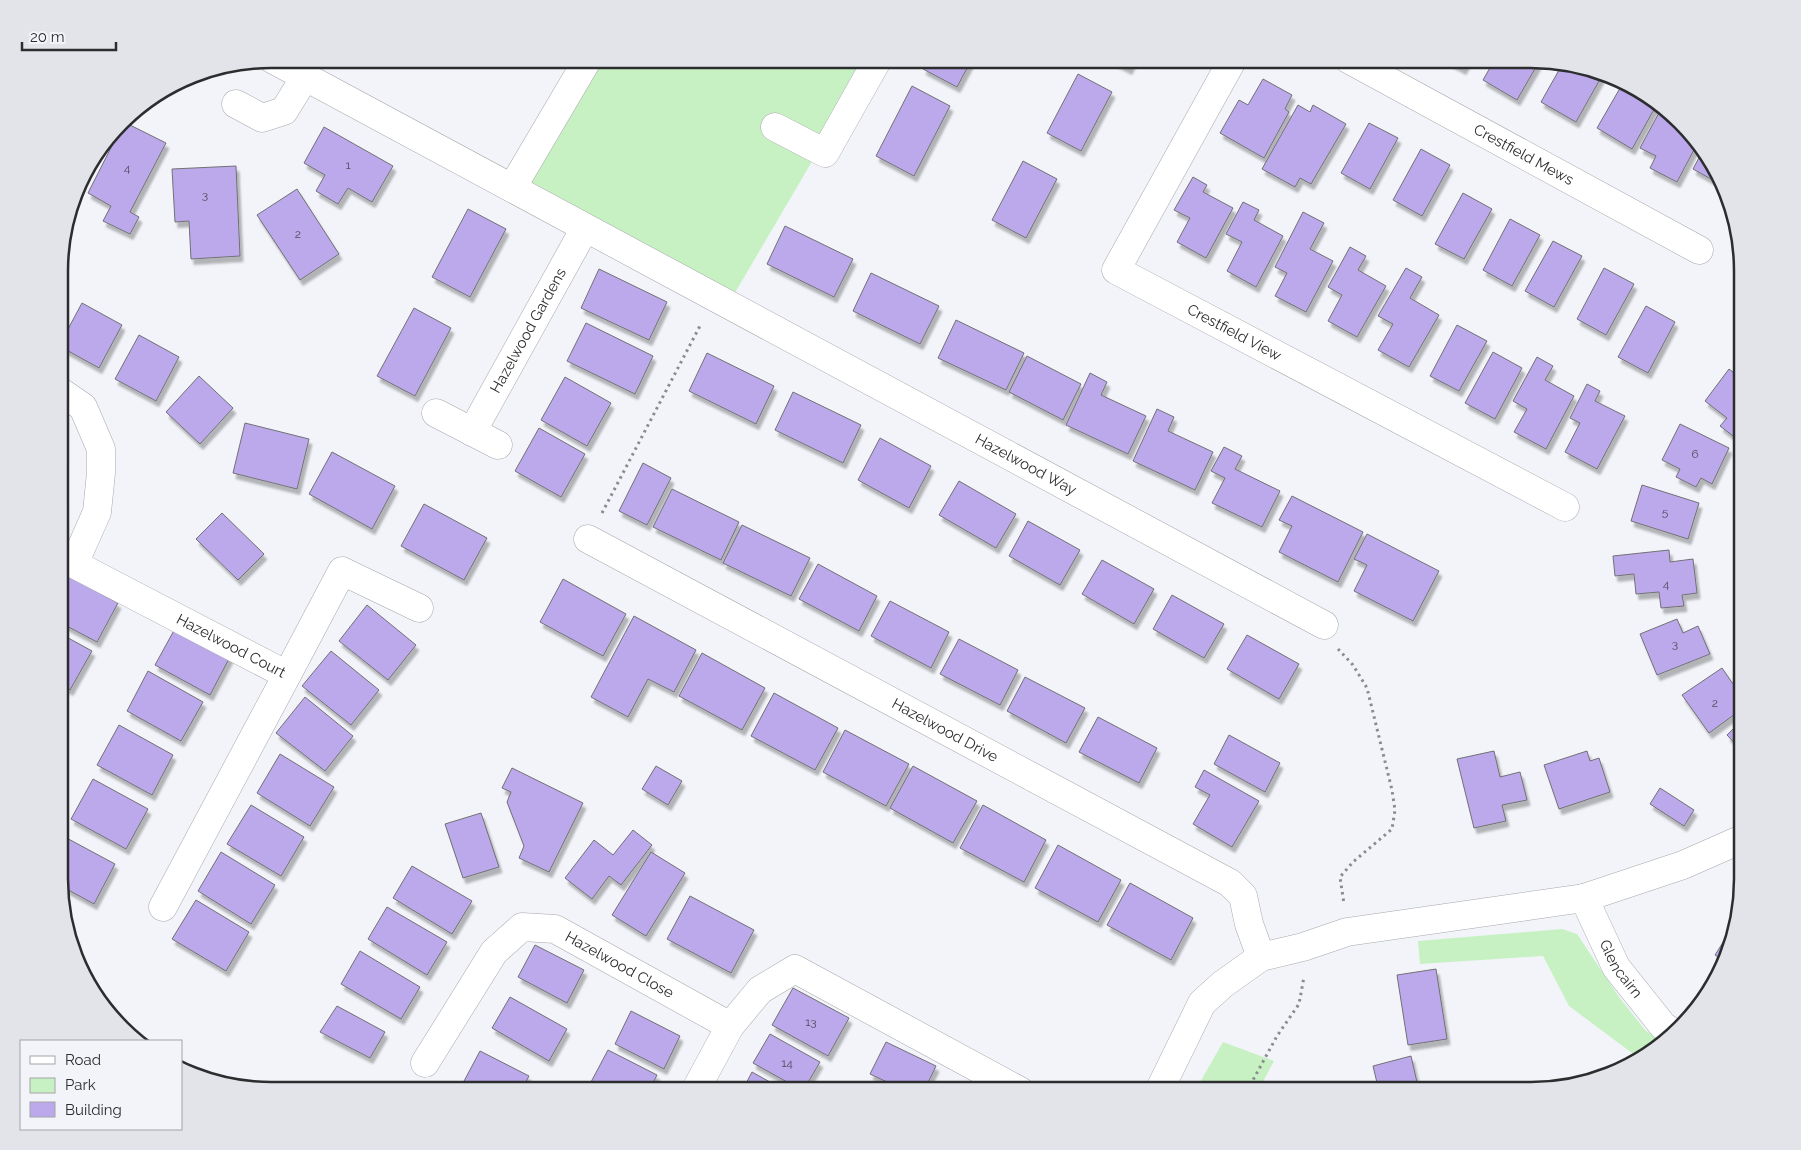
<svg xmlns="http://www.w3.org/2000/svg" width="1801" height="1150" viewBox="0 0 1801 1150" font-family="Raleway,sans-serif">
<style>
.green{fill:#c7f1c3}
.building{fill:#bca9eb;stroke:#717074;filter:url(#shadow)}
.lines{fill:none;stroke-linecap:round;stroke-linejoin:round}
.minor-casing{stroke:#a7a8ac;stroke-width:29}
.path{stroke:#8a8b8e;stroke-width:3;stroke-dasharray:2.5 4;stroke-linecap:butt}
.minor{stroke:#fff;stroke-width:28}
.labels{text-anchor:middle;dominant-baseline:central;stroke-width:4;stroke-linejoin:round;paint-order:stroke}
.number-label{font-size:12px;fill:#504c5d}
.street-label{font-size:15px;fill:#2c2d2e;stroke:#f2f4f9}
.rim{fill:none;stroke:#2c2d2e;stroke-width:2.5}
</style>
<defs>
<filter id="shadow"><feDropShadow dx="3" dy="5.5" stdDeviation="1" flood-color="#0004"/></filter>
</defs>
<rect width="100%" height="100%" fill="#f2f4f9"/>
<path class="green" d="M 588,59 L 872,59 L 729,303 L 512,188 Z
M 1562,929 L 1577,934 L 1619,997 L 1645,1030 L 1660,1040 L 1640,1059 L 1569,1006 L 1543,956 L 1420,964 L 1418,941 Z
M 1223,1042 L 1274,1061 L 1258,1091 L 1195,1091 Z"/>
<path class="building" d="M 928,59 L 972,59 L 957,87 L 923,69 Z
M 1109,59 L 1134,59 L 1129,69 Z
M 1444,59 L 1469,59 L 1463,69 Z
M 1495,59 L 1540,60 L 1517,100 L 1483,80 Z
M 1563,63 L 1586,66 L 1603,74 L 1576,122 L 1541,102 Z
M 1078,74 L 1112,92 L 1081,151 L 1047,133 Z
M 1263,79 L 1292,95 L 1285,109 L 1289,112 L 1264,158 L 1220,133 L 1239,100 L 1248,105 Z
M 1623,83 L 1648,94 L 1657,104 L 1632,149 L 1597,128 Z
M 912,86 L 950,106 L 914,176 L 876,156 Z
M 1298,105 L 1310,112 L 1313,105 L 1346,124 L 1311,184 L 1300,178 L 1295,187 L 1262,169 Z
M 1661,109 L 1696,146 L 1677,182 L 1650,168 L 1656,156 L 1640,148 Z
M 124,122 L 166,143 L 130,212 L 139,217 L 130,234 L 103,221 L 111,206 L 88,193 Z
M 1369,123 L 1398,138 L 1370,189 L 1341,173 Z
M 324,127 L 393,166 L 372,202 L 348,188 L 338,204 L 316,191 L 325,175 L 304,163 Z
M 1421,149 L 1450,165 L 1422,216 L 1393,200 Z
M 1702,152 L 1714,165 L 1720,184 L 1693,169 Z
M 1023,161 L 1057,179 L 1026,238 L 992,220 Z
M 236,166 L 240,256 L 191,259 L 189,221 L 175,222 L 172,169 Z
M 1193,177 L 1207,185 L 1203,192 L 1233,208 L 1206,258 L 1177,242 L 1190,218 L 1174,210 Z
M 297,189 L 339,254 L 300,280 L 257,215 Z
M 1463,193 L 1492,209 L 1464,259 L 1435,244 Z
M 1243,202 L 1259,210 L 1254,220 L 1283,236 L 1256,287 L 1227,271 L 1242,242 L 1226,234 Z
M 468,209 L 506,229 L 470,297 L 432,277 Z
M 1303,212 L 1324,223 L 1310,249 L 1333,261 L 1306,312 L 1275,296 L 1287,273 L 1275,267 Z
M 1510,219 L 1540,235 L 1512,286 L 1483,270 Z
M 785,226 L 853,259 L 834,297 L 767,264 Z
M 1553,241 L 1582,256 L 1554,307 L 1525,291 Z
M 1350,247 L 1366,256 L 1358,270 L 1386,286 L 1357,337 L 1328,321 L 1342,295 L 1328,287 Z
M 1406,268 L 1422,277 L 1410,298 L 1439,315 L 1409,367 L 1378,350 L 1393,324 L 1378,316 Z
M 1604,268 L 1634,284 L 1606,335 L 1577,319 Z
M 599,269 L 667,302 L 649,340 L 581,308 Z
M 871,273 L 939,306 L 920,344 L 853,311 Z
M 82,303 L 122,325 L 99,368 L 61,347 L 61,342 Z
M 1646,306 L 1675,322 L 1648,373 L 1618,357 Z
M 414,308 L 451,328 L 415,396 L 377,376 Z
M 956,320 L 1024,353 L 1006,390 L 938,358 Z
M 586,323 L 653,356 L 635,394 L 567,361 Z
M 1457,325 L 1487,341 L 1459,391 L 1430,376 Z
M 139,335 L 179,357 L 156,401 L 115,379 Z
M 1493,352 L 1522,368 L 1495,419 L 1465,403 Z
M 707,353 L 774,386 L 756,424 L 689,391 Z
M 1027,356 L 1081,384 L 1063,420 L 1009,392 Z
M 1537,357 L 1553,366 L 1545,380 L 1574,396 L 1546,449 L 1514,432 L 1527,409 L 1513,401 Z
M 1729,369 L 1742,379 L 1742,433 L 1737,439 L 1720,426 L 1727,418 L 1705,401 Z
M 1090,373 L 1107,382 L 1101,395 L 1146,416 L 1128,454 L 1066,425 Z
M 199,376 L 233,408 L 200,444 L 166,412 Z
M 565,377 L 611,403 L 587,446 L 541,420 Z
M 1587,384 L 1600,391 L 1595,401 L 1625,416 L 1597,469 L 1565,452 L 1580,423 L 1570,418 Z
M 793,392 L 861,425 L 843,463 L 775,430 Z
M 1157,409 L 1174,417 L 1168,431 L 1213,452 L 1195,490 L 1133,461 Z
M 245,423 L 309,439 L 297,489 L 233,473 Z
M 1680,424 L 1729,448 L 1712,484 L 1701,478 L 1696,487 L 1676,477 L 1680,469 L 1662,460 Z
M 539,428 L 585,454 L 561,497 L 515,471 Z
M 880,438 L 931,466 L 909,508 L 858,480 Z
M 1224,447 L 1242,456 L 1235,469 L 1280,491 L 1262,527 L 1212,503 L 1225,478 L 1211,471 Z
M 332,452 L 395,486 L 372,529 L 309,494 Z
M 643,463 L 671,478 L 647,525 L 619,511 Z
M 959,481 L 1016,514 L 996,548 L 939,515 Z
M 1642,485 L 1699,503 L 1688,539 L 1631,521 Z
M 672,489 L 739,522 L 721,560 L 653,527 Z
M 1292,496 L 1363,532 L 1338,582 L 1279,552 L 1292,526 L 1279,520 Z
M 424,504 L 487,538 L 464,580 L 401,546 Z
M 222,513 L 264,554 L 238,580 L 196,539 Z
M 1028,521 L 1080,550 L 1060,585 L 1009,556 Z
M 742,525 L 810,558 L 791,596 L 723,563 Z
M 1367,534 L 1439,571 L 1413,621 L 1354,591 L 1367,565 L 1354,559 Z
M 1669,550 L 1670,562 L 1693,559 L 1697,593 L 1682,595 L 1684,606 L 1661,608 L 1659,592 L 1636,594 L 1634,574 L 1615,576 L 1613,556 Z
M 1102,560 L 1154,589 L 1134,624 L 1082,594 Z
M 818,564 L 877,596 L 859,631 L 799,599 Z
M 63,573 L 118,603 L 97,642 L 61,623 L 61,578 Z
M 563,579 L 626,614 L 603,656 L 540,622 Z
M 1172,595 L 1224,624 L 1204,658 L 1153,629 Z
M 890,601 L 949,632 L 931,668 L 871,636 Z
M 367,605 L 416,645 L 388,680 L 339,641 Z
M 634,616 L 696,650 L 674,692 L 648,679 L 628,717 L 591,697 Z
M 1677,619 L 1683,633 L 1698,626 L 1710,654 L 1657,675 L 1640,634 Z
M 177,625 L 231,655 L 210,695 L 155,665 Z
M 61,634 L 92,651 L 70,690 L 61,685 Z
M 1247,635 L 1299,664 L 1279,699 L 1227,669 Z
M 959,639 L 1018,670 L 1000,705 L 940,674 Z
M 331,651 L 379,690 L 351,725 L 302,686 Z
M 702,653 L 765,688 L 742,730 L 679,696 Z
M 1722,668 L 1742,697 L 1742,709 L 1709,733 L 1682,695 Z
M 148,671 L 203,702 L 181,741 L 127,711 Z
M 1025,677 L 1085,708 L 1066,743 L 1007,711 Z
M 774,693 L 838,728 L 815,770 L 751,736 Z
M 305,697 L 353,736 L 325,771 L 276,733 Z
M 1098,717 L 1157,748 L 1139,783 L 1079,752 Z
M 1742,720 L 1742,751 L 1727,735 Z
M 119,725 L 173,755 L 152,795 L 97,765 Z
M 845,730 L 909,764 L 886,806 L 823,772 Z
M 1229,735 L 1280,763 L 1265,792 L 1214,764 Z
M 1494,751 L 1500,777 L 1520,772 L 1527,800 L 1502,805 L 1506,821 L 1474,828 L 1457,759 Z
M 1587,751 L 1590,761 L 1599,758 L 1610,792 L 1559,809 L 1544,765 Z
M 280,754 L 334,787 L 310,826 L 257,793 Z
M 656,766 L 682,781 L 668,805 L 642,789 Z
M 913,766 L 977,801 L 953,843 L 890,808 Z
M 512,768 L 583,803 L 549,872 L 519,858 L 524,846 L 507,802 L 511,792 L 502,788 Z
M 1204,770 L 1259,801 L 1232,847 L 1193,824 L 1210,795 L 1195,787 Z
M 93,779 L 148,809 L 126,849 L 71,819 Z
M 1660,788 L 1694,810 L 1684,826 L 1650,804 Z
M 251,805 L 304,837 L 281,876 L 227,844 Z
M 983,805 L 1046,840 L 1024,882 L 960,848 Z
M 481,813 L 499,867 L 463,878 L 445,824 Z
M 633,830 L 652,845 L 621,885 L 609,876 L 592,899 L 565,878 L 594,840 L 613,855 Z
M 61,835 L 115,864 L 94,904 L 61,886 Z
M 1058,845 L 1121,880 L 1098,922 L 1035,888 Z
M 221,852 L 275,885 L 251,924 L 198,891 Z
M 651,852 L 685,873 L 646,936 L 612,915 Z
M 412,866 L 472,901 L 452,934 L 393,898 Z
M 1130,883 L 1193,918 L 1171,960 L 1107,925 Z
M 690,896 L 754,930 L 731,973 L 667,939 Z
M 196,900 L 249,932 L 226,971 L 172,939 Z
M 387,907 L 447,942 L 427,975 L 368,939 Z
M 1737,920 L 1731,947 L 1724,961 L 1715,955 Z
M 535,945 L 584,970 L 567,1003 L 518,977 Z
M 360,951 L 420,987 L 401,1019 L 341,984 Z
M 1436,969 L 1447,1039 L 1408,1045 L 1397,975 Z
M 793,988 L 849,1018 L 828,1056 L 772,1025 Z
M 510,997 L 567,1029 L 549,1061 L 492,1028 Z
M 337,1006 L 385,1032 L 370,1058 L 320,1032 Z
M 631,1011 L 680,1036 L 664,1069 L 615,1044 Z
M 770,1034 L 820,1062 L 803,1091 L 753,1063 Z
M 886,1042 L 936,1066 L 924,1091 L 906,1091 L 870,1074 Z
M 608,1050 L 657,1075 L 649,1091 L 608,1091 L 591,1082 Z
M 480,1051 L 529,1076 L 521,1091 L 478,1091 L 463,1083 Z
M 1411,1056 L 1419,1091 L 1379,1091 L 1373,1066 Z
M 752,1072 L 786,1091 L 742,1091 Z
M 864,1082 L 882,1091 L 859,1091 Z"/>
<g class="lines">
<defs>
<g id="minor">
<path id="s1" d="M 272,59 L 1324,625"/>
<path id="s2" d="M 1233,59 L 1116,270 L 1565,507"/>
<path id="s3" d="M 1348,59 L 1699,250"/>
<path d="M 236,104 L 262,118 L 284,111 L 305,77"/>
<path d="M 775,127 L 825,153 L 878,59"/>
<path d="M 512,188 L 588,59"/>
<path d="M 61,392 L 83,407 L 101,449 L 101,473 L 97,512 L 74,564"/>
<path d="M 436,413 L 498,445"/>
<path id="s4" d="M 472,432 L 585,228"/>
<path id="s5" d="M 588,539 L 1230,883 L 1243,896 L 1249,924 L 1261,957"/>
<path id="s6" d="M 61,559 L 74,564 L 287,675 L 342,571 L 419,608"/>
<path id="s7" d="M 1584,898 L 1616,967 L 1663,1026 L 1671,1031"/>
<path d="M 163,907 L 287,675"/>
<path id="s8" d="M 425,1063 L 494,952 L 522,927 L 555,929 L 730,1026"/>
<path d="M 695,1091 L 730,1026 L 760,990 L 795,969 L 1020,1091"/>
<path d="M 1159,1091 L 1202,1003 L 1223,984 L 1261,957 L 1303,947 L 1347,932 L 1584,898 L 1683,865 L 1742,839"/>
</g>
</defs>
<use href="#minor" class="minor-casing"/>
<path class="path" d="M 602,513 L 701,324
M 1338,649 L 1353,665 L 1367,688 L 1392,790 L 1395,810 L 1392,829 L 1353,862 L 1340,877 L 1344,904
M 1247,1091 L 1277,1036 L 1299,1004 L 1304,977"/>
<use href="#minor" class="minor"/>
</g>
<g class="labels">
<g class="number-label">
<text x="348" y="165">1</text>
<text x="127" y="168">4</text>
<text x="205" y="195">3</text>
<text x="298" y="234">2</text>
<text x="1695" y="454">6</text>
<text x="1665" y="512">5</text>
<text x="1666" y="584">4</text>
<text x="1675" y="644">3</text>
<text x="1715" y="703">2</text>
<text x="811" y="1022">13</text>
<text x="787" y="1063">14</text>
</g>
<g class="street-label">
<text stroke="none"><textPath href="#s3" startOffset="200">Crestfield Mews</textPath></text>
<text stroke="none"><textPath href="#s4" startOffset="116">Hazelwood Gardens</textPath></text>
<text stroke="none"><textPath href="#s2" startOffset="375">Crestfield View</textPath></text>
<text stroke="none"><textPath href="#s1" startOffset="856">Hazelwood Way</textPath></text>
<text stroke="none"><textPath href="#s6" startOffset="191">Hazelwood Court</textPath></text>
<text stroke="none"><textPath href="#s5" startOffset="405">Hazelwood Drive</textPath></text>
<text stroke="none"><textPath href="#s8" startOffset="275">Hazelwood Close</textPath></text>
<text stroke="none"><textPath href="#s7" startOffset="80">Glencairn</textPath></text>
</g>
</g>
<path d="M0 0H1801V1150H0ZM271 68H1531A203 203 0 0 1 1734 271V879A203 203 0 0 1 1531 1082H271A203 203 0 0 1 68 879V271A203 203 0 0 1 271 68Z" fill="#e2e4e9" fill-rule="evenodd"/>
<path class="rim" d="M271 68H1531A203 203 0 0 1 1734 271V879A203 203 0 0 1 1531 1082H271A203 203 0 0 1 68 879V271A203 203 0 0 1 271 68Z"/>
<rect x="20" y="1040" width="162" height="90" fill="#f2f4f9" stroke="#a3a4a8"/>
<rect x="30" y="1056" width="25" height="8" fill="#ffffff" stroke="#a3a4a8"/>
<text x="65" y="1065" font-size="15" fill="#2c2d2e">Road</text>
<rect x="30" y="1078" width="25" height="15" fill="#c7f1c3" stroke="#a3a4a8"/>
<text x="65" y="1090" font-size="15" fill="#2c2d2e">Park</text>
<rect x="30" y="1102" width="25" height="15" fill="#bca9eb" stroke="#a3a4a8"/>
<text x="65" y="1115" font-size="15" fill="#2c2d2e">Building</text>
<path d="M22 42v8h94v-8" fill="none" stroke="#2c2d2e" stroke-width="2.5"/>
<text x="30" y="42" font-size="15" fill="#2c2d2e" stroke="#f2f4f9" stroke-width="4" paint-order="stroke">20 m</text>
</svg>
